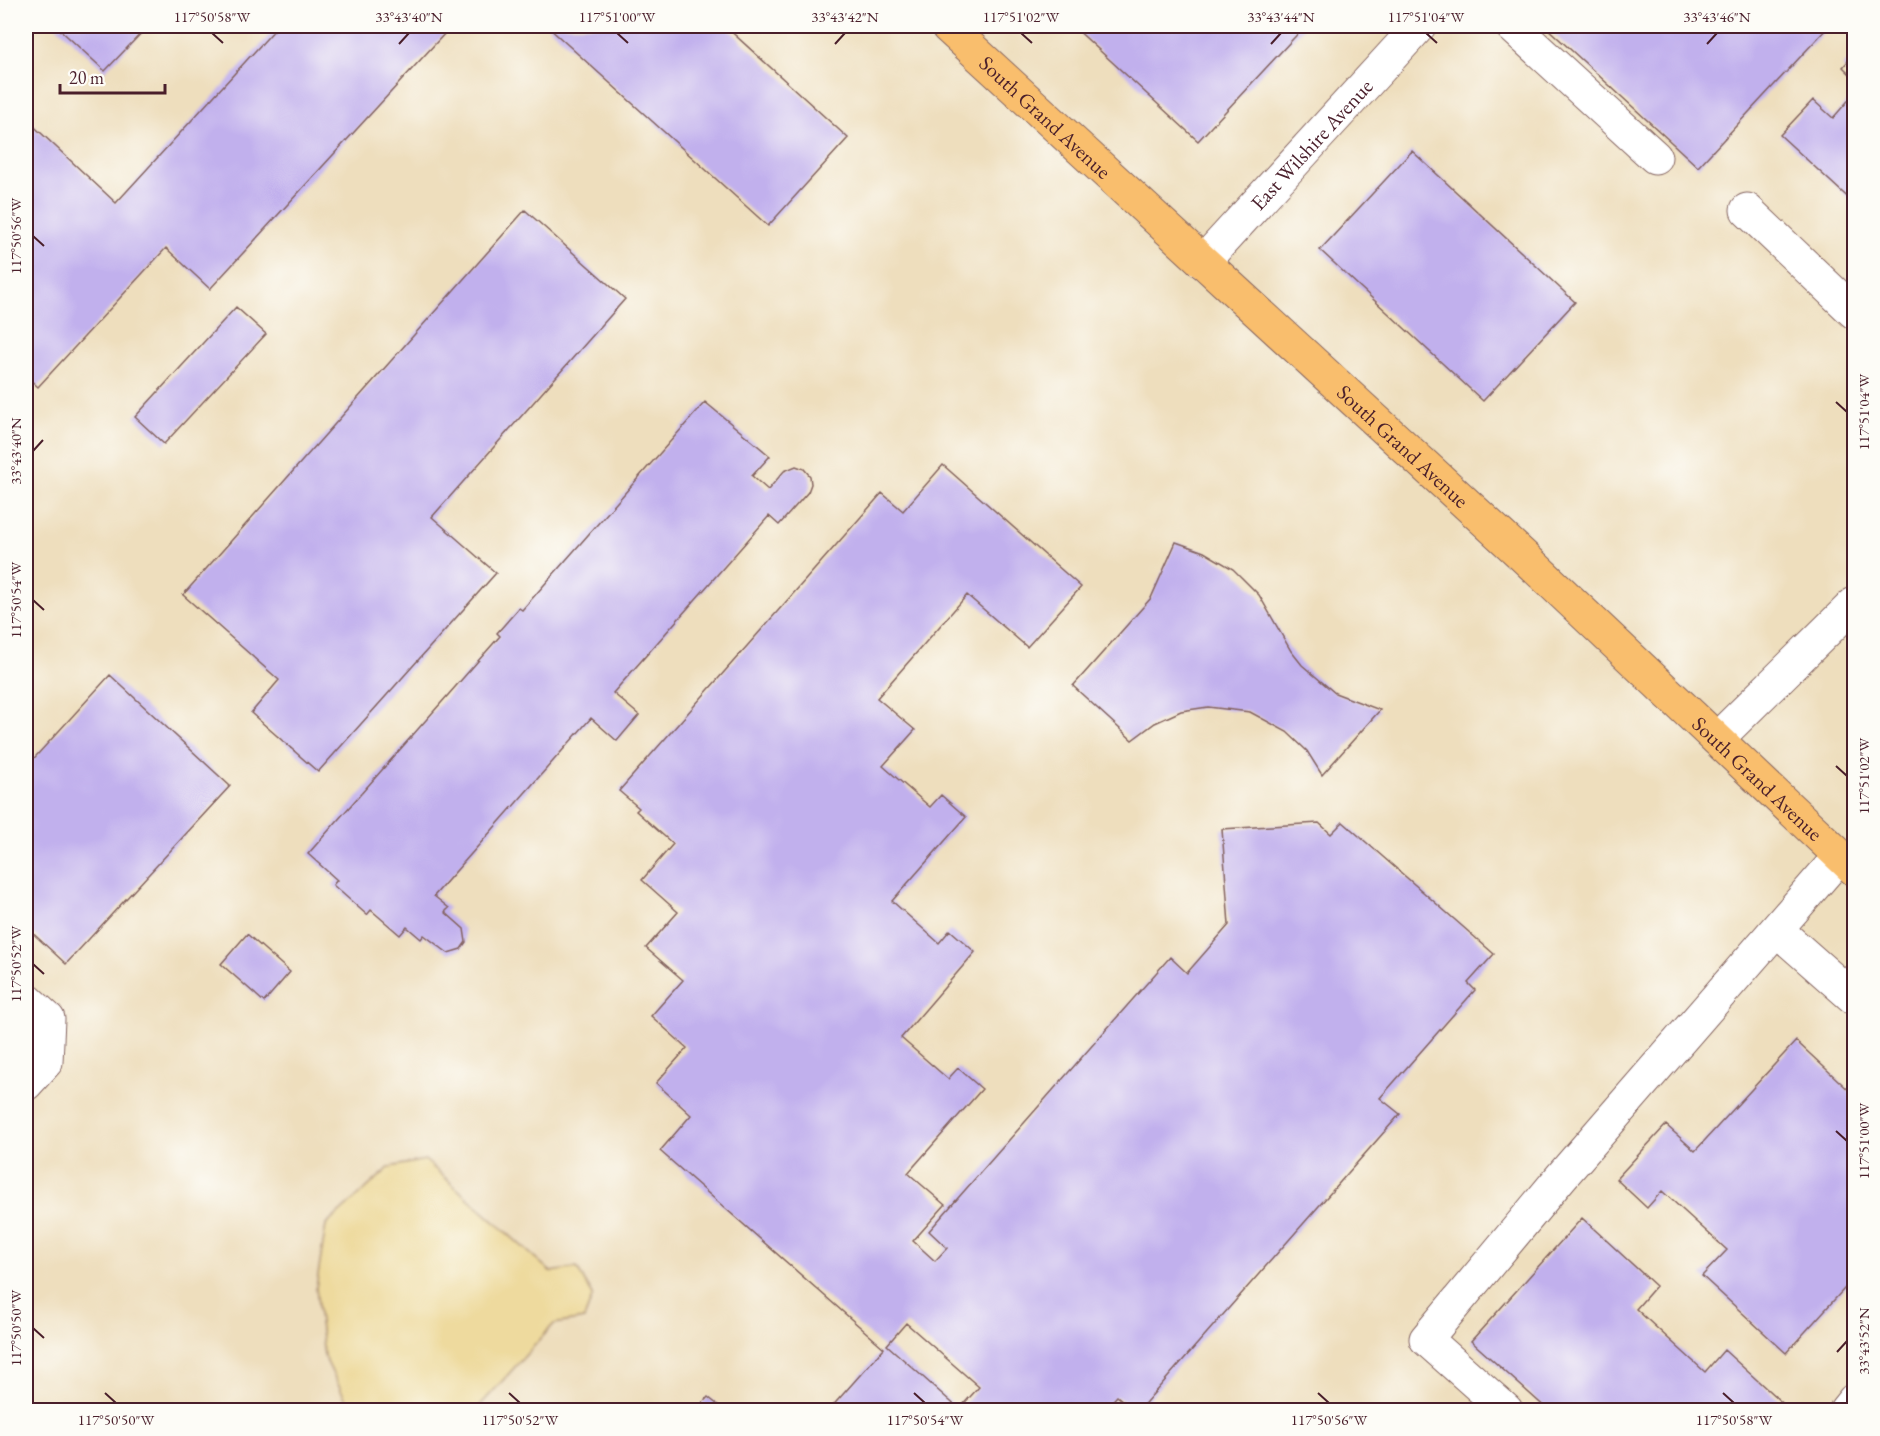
<svg xmlns="http://www.w3.org/2000/svg" width="1880" height="1436" viewBox="0 0 1880 1436" font-family="'EB Garamond',serif">
<style>
.sand{fill:#eeda9e;stroke:#9c7c64;stroke-width:1.5}
.building{fill:#c1b0ed;fill-rule:evenodd}
.lines{fill:none;stroke-linecap:round;stroke-linejoin:round}
.minor-casing{stroke:#83625e;stroke-width:35}
.major-casing{stroke:#83625e;stroke-width:35}
.minor{stroke:#fff;stroke-width:33}
.major{stroke:#f9be6d;stroke-width:33}
.ticks{fill:none;stroke:#4a1f2b;stroke-width:2}
.labels{text-anchor:middle;dominant-baseline:central;stroke-width:4.5;stroke-linejoin:round;paint-order:stroke}
.street-label{font-size:21px;fill:#4a1f2b;stroke:#fdfcf7}
.neatline{fill:none;stroke:#4a1f2b;stroke-width:2}
.ticks-label{font-size:15px;text-anchor:middle;fill:#4a1f2b}
</style>
<rect width="100%" height="100%" fill="#fdfcf7"/>
<filter id="ink" filterUnits="userSpaceOnUse"><feTurbulence type="fractalNoise" baseFrequency=".0167" numOctaves="2"/><feDisplacementMap in="SourceGraphic" scale="12" xChannelSelector="R" yChannelSelector="G"/><feConvolveMatrix kernelMatrix="1 2 1 2 8 2 1 2 1" color-interpolation-filters="sRGB"/></filter>
<filter id="wash" filterUnits="userSpaceOnUse"><feTurbulence type="fractalNoise" baseFrequency=".008" numOctaves="4" result="noise"/><feDisplacementMap in="SourceGraphic" scale="24" xChannelSelector="R" yChannelSelector="G"/><feGaussianBlur stdDeviation="1.35" result="paint"/><feColorMatrix in="noise" values="0 0 0 0 0 0 0 0 0 0 0 0 0 0 0 0 0 1.4 0 .05"/><feComposite in="paint" operator="in"/></filter>
<g filter="url(#wash)">
<rect width="100%" height="100%" fill="#eedebd"/>
<path class="sand" d="M 425,1160 L 551,1272 L 577,1268 L 593,1295 L 584,1319 L 554,1324 L 476,1410 L 359,1410 L 347,1402 L 324,1356 L 316,1288 L 326,1225 L 390,1167 Z"/>
<g id="blocks">
<path class="building" d="M 56,26 L 148,26 L 105,71 Z
M 278,26 L 440,26 L 446,32 L 210,289 L 166,248 L 38,387 L 26,376 L 26,119 L 116,203 Z
M 547,26 L 725,26 L 848,138 L 768,226 Z
M 1073,26 L 1305,26 L 1198,141 Z
M 1545,26 L 1829,26 L 1698,167 Z
M 1854,54 L 1854,78 L 1843,67 Z
M 1854,94 L 1854,203 L 1780,135 L 1813,100 L 1833,118 Z
M 1412,151 L 1575,302 L 1483,401 L 1320,250 Z
M 525,210 L 625,299 L 432,517 L 496,573 L 318,772 L 251,713 L 279,680 L 183,595 Z
M 236,307 L 266,334 L 164,444 L 135,417 Z
M 705,402 L 770,456 L 752,476 L 768,490 L 784,471 L 796,466 L 804,469 L 810,476 L 811,484 L 808,492 L 779,525 L 769,516 L 613,693 L 639,715 L 617,741 L 591,718 L 434,896 L 449,908 L 445,912 L 464,929 L 466,942 L 461,949 L 448,953 L 424,935 L 421,939 L 407,927 L 400,935 L 371,910 L 367,915 L 333,885 L 337,880 L 308,854 L 500,636 L 497,633 L 519,608 L 522,610 Z
M 943,465 L 1081,587 L 1027,647 L 967,595 L 877,698 L 915,730 L 883,766 L 930,807 L 941,795 L 966,817 L 892,901 L 939,943 L 950,930 L 975,952 L 901,1038 L 948,1079 L 958,1068 L 982,1089 L 908,1173 L 945,1205 L 913,1241 L 935,1261 L 947,1248 L 929,1231 L 1170,957 L 1187,973 L 1229,925 L 1222,829 L 1319,823 L 1331,834 L 1343,822 L 1494,954 L 1468,983 L 1475,990 L 1380,1098 L 1400,1114 L 1139,1410 L 1134,1410 L 1117,1396 L 1104,1410 L 829,1410 L 884,1348 L 660,1151 L 691,1115 L 656,1083 L 687,1048 L 651,1016 L 683,980 L 646,948 L 678,912 L 642,880 L 673,844 L 636,811 L 639,808 L 619,791 L 882,493 L 903,511 ZM 906,1323 L 979,1387 L 959,1409 L 887,1345 Z
M 1176,542 L 1204,552 L 1233,569 L 1259,595 L 1291,651 L 1302,665 L 1335,693 L 1380,710 L 1322,775 L 1307,751 L 1287,732 L 1250,712 L 1208,707 L 1181,711 L 1155,723 L 1132,740 L 1073,686 L 1151,598 Z
M 110,675 L 230,786 L 66,964 L 26,927 L 26,767 Z
M 247,934 L 290,972 L 264,1002 L 221,964 Z
M 26,1024 L 32,1030 L 32,1053 L 26,1061 Z
M 1796,1041 L 1854,1095 L 1854,1278 L 1786,1353 L 1702,1276 L 1727,1250 L 1662,1191 L 1647,1208 L 1616,1179 L 1666,1125 L 1695,1151 Z
M 1582,1218 L 1656,1286 L 1636,1309 L 1705,1372 L 1724,1350 L 1790,1410 L 1548,1410 L 1471,1341 Z
M 708,1397 L 724,1410 L 696,1410 Z"/>
</g>
</g>
<g filter="url(#ink)">
<use href="#blocks" fill-opacity="0" stroke="#83625e" stroke-width="1.5"/>
<g class="lines">
<defs>
<g id="minor">
<path d="M 1512,26 L 1655,157"/>
<path d="M 1747,210 L 1854,312"/>
<path id="s1" d="M 1203,262 L 1419,26"/>
<path d="M 1717,739 L 1854,604"/>
<path d="M 1777,930 L 1854,998"/>
<path d="M 26,999 L 48,1019 L 46,1062 L 26,1084"/>
<path d="M 1506,1410 L 1426,1339 L 1561,1177 L 1840,856"/>
<path d="M 1846,1410 L 1854,1400"/>
</g>
<g id="major">
<path id="s2" d="M 947,26 L 1521,554 L 1854,869"/>
</g>
</defs>
<use href="#minor" class="minor-casing"/>
<use href="#major" class="major-casing"/>
<use href="#minor" class="minor"/>
<use href="#major" class="major"/>
</g>
</g>
<path class="ticks" d="M 212,33 L 223,43M 617,33 L 628,43M 1021,33 L 1032,43M 1426,33 L 1437,43M 399,44 L 409,33M 835,44 L 845,33M 1271,44 L 1281,33M 1707,44 L 1717,33M 33,236 L 44,246M 1836,402 L 1847,412M 33,451 L 43,440M 33,600 L 44,610M 1836,766 L 1847,776M 33,964 L 44,974M 1836,1131 L 1847,1141M 33,1328 L 44,1338M 1837,1352 L 1847,1341M 105,1393 L 116,1403M 509,1393 L 520,1403M 914,1393 L 925,1403M 1318,1393 L 1329,1403M 1723,1393 L 1734,1403"/>
<g class="labels">
<g class="street-label">
<text stroke="none"><textPath href="#s2" startOffset="134">South Grand Avenue</textPath></text>
<text stroke="none"><textPath href="#s1" startOffset="160">East Wilshire Avenue</textPath></text>
<text stroke="none"><textPath href="#s2" startOffset="620">South Grand Avenue</textPath></text>
<text stroke="none"><textPath href="#s2" startOffset="1106">South Grand Avenue</textPath></text>
</g>
</g>
<rect width="1880" height="1436" fill="none" stroke="#fdfcf7" stroke-width="66"/>
<path d="M60 84v9h105v-9" fill="none" stroke="#4a1f2b" stroke-width="3"/>
<text x="69" y="84" font-size="18" fill="#4a1f2b" stroke="#fdfcf7" stroke-width="4.5" paint-order="stroke">20 m</text>
<rect x="33" y="33" width="1814" height="1370" class="neatline"/>
<g class="ticks-label">
<text x="212" y="22">117°50'58"W</text>
<text x="409" y="22">33°43'40"N</text>
<text x="617" y="22">117°51'00"W</text>
<text x="845" y="22">33°43'42"N</text>
<text x="1021" y="22">117°51'02"W</text>
<text x="1281" y="22">33°43'44"N</text>
<text x="1426" y="22">117°51'04"W</text>
<text x="1717" y="22">33°43'46"N</text>
<text transform="translate(16 236) rotate(-90)" y="5">117°50'56"W</text>
<text transform="translate(1864 412) rotate(-90)" y="5">117°51'04"W</text>
<text transform="translate(16 451) rotate(-90)" y="5">33°43'40"N</text>
<text transform="translate(16 600) rotate(-90)" y="5">117°50'54"W</text>
<text transform="translate(1864 776) rotate(-90)" y="5">117°51'02"W</text>
<text transform="translate(16 964) rotate(-90)" y="5">117°50'52"W</text>
<text transform="translate(1864 1141) rotate(-90)" y="5">117°51'00"W</text>
<text transform="translate(16 1328) rotate(-90)" y="5">117°50'50"W</text>
<text transform="translate(1864 1341) rotate(-90)" y="5">33°43'52"N</text>
<text x="116" y="1425">117°50'50"W</text>
<text x="520" y="1425">117°50'52"W</text>
<text x="925" y="1425">117°50'54"W</text>
<text x="1329" y="1425">117°50'56"W</text>
<text x="1734" y="1425">117°50'58"W</text>
</g>
</svg>
